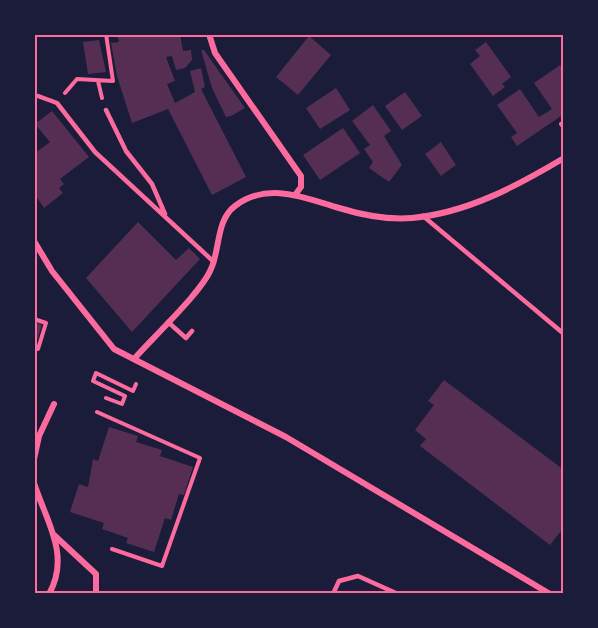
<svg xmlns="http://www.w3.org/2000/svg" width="598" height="628" viewBox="0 0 598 628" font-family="'Exo 2',sans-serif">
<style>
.building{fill:#542f53}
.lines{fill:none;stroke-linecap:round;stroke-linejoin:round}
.path{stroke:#ff6b9d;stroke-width:4}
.service{stroke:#ff6b9d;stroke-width:4.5}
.minor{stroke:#ff6b9d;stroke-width:6}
.neatline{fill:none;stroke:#ff6b9d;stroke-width:2}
</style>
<rect width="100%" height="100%" fill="#1b1b3a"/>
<path class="building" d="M 117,34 L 180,34 L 183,51 L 191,50 L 192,60 L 185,68 L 176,70 L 172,56 L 166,57 L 175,81 L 167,84 L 175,103 L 195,92 L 190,71 L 201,68 L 205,87 L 201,89 L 246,177 L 212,195 L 168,109 L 132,123 L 117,76 L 111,43 L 119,42 Z
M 309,36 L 331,55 L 298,95 L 276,77 Z
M 99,40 L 106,72 L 88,74 L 83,42 Z
M 486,42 L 511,77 L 502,84 L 505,87 L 493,96 L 470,64 L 480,56 L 475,50 Z
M 201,50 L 204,50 L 245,108 L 231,116 L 226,117 L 212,88 Z
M 560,65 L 564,71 L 564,114 L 517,146 L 511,137 L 517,133 L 497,105 L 520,89 L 539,117 L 552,109 L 534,83 Z
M 336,88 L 350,110 L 320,129 L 306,108 Z
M 405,92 L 422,116 L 402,130 L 385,106 Z
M 373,105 L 391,131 L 384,136 L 402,165 L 389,182 L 369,168 L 373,162 L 364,149 L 370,145 L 352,121 Z
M 52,111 L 89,157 L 60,179 L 64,184 L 59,188 L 63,193 L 44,208 L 34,193 L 34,154 L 50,142 L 35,124 Z
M 343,128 L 360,153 L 320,180 L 303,155 Z
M 441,142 L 456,165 L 441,176 L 425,154 Z
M 138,222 L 176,260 L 189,248 L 200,259 L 132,332 L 86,278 Z
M 34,322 L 42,325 L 35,347 L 34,347 Z
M 444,380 L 564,470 L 564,527 L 550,545 L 420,446 L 426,439 L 415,430 L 434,405 L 428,401 Z
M 109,427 L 138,436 L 136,442 L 162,450 L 160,456 L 193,467 L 184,495 L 179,494 L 171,520 L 165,518 L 154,552 L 126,543 L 128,538 L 102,529 L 104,523 L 70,512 L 79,484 L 88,487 L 93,459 L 98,461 Z"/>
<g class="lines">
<path class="path" d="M 98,81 L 102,98
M 65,93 L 77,79 L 113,81 L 106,34
M 564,122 L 561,124 L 564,128
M 34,319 L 46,323 L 38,349
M 106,398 L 122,404 L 125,396 L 93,381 L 96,373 L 133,391 L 136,384
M 97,412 L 200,458 L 162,566 L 112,549"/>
<path class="service" d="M 38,96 L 57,103 L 95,152 L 214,262
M 106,110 L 126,151 L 152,184 L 165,214
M 423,216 L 564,334
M 168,322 L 186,338 L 192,331
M 333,594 L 339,581 L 358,576 L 398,594"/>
<path class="minor" d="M 209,34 L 215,53 L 301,176 L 301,187 L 295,195
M 34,241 L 52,271 L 114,349 L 286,437 L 550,594
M 134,359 C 153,337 201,293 211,269 C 220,250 216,220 235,206 C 268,181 305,198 339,208 C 362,215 388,220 412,218 C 467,213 517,186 564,158
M 34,459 L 39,436 L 54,404
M 34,483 C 46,521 71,555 49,594
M 54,535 L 96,574 L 96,594"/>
</g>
<rect width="598" height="628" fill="none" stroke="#1b1b3a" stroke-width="72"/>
<rect x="36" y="36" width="526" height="556" class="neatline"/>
</svg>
